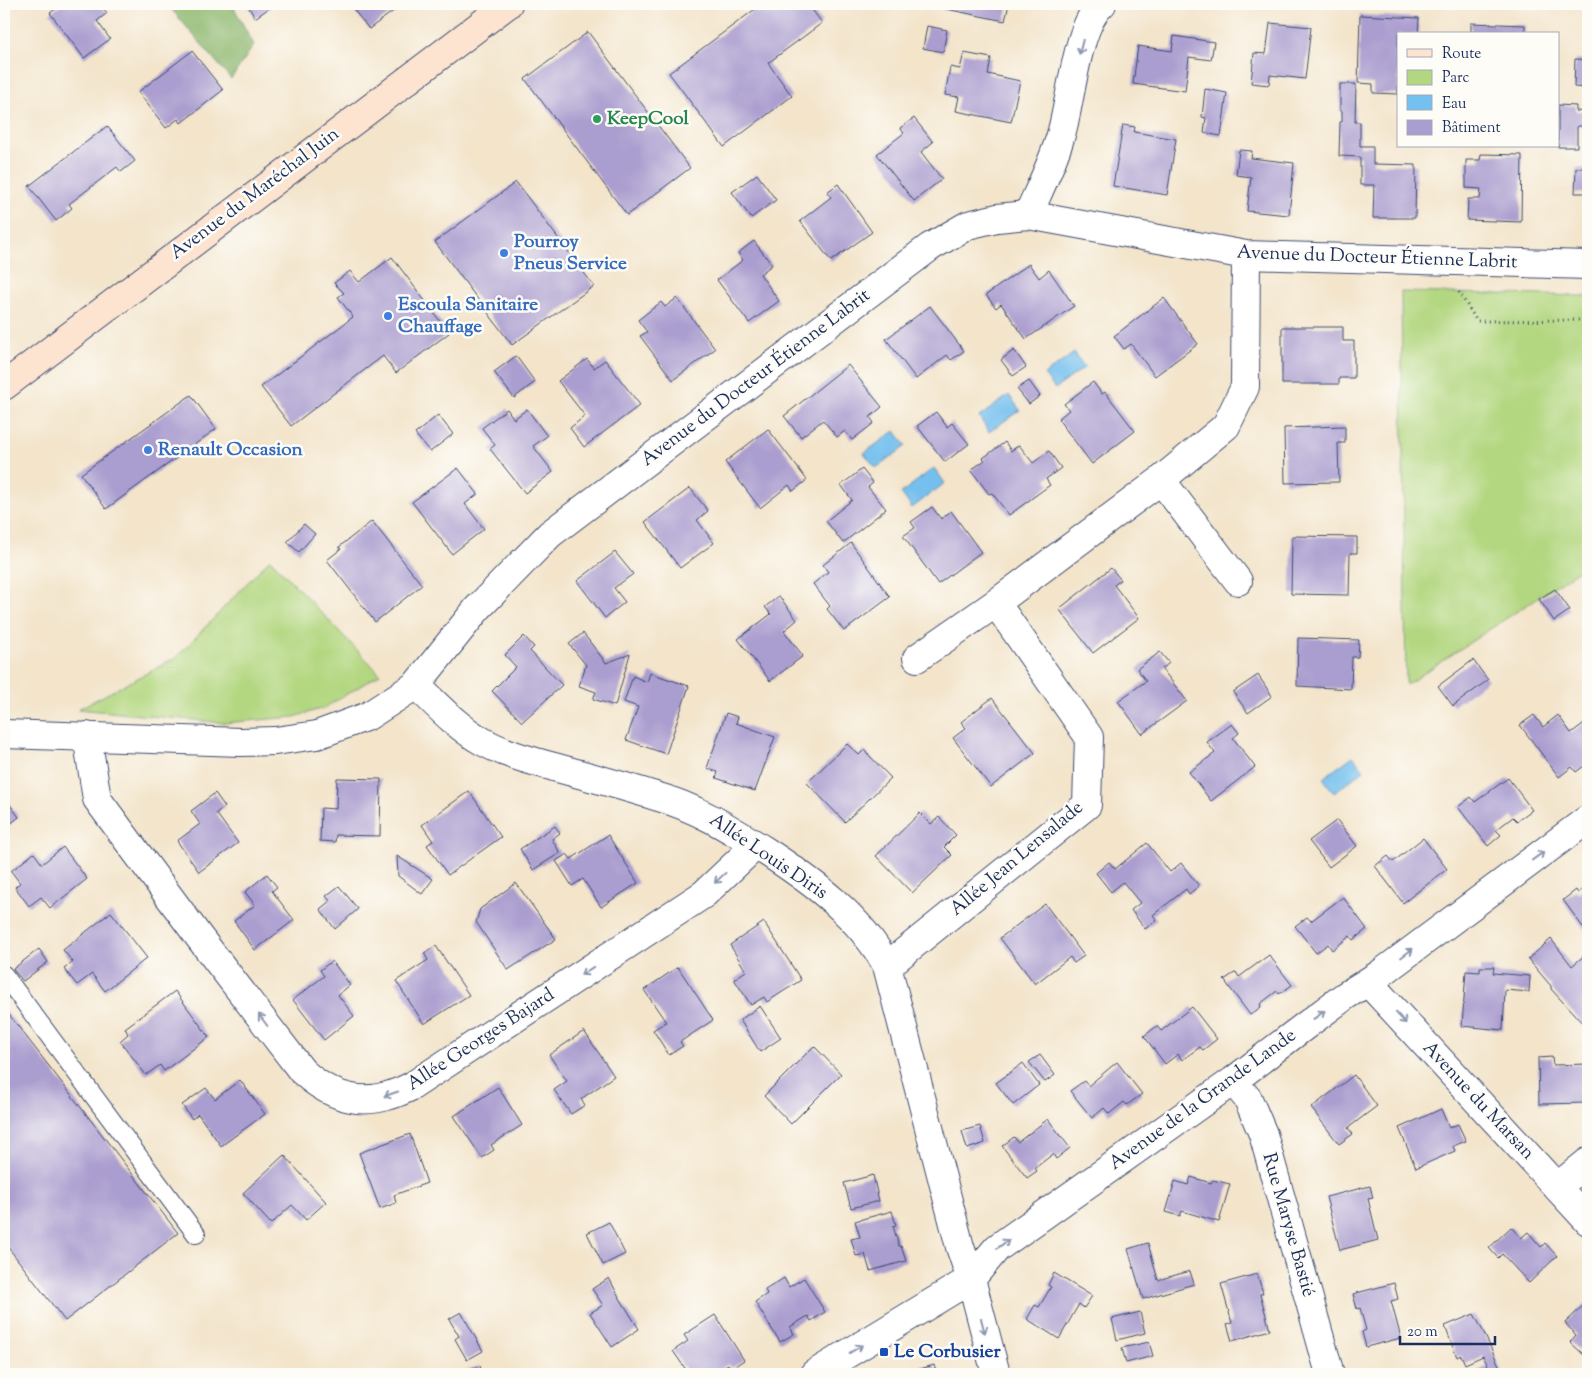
<svg xmlns="http://www.w3.org/2000/svg" width="1592" height="1378" viewBox="0 0 1592 1378" font-family="'Sorts Mill Goudy',serif">
<style>
.green{fill:#b3d780;stroke:#67836f}
.forest{fill:#8eb86e;stroke:#547466}
.water{fill:#74c0ee;stroke:#4878a6}
.building{fill:#aa9dcf}
.lines{fill:none;stroke-linecap:round;stroke-linejoin:round}
.service-casing{stroke:#3b4a6e;stroke-width:20}
.minor-casing{stroke:#3b4a6e;stroke-width:30}
.secondary-casing{stroke:#3b4a6e;stroke-width:30}
.path{stroke:#3b4a6e;stroke-width:3;stroke-dasharray:1 4;stroke-linecap:butt}
.service{stroke:#fff;stroke-width:18}
.minor{stroke:#fff;stroke-width:28}
.secondary{stroke:#fde4d1;stroke-width:28}
.oneway{stroke:#8d97ae}
.leisure-dot{fill:#2e9e5b;stroke:#fdfcf7;stroke-width:2}
.shop-dot{fill:#3f7fe0;stroke:#fdfcf7;stroke-width:2}
.transit-dot{fill:#1a4fb4;stroke:#fdfcf7;stroke-width:2}
.labels{text-anchor:middle;dominant-baseline:central;stroke-width:5;stroke-linejoin:round;paint-order:stroke}
.leisure-label{font-size:19px;font-weight:bold;fill:#27864d;stroke:#fdfcf7;text-anchor:start}
.street-label{font-size:19px;fill:#1b2f5e;stroke:#fdfcf7}
.shop-label{font-size:19px;font-weight:bold;fill:#366cbe;stroke:#fdfcf7;text-anchor:start}
.transit-label{font-size:19px;font-weight:bold;fill:#164399;stroke:#fdfcf7;text-anchor:start}
</style>
<rect width="100%" height="100%" fill="#fdfcf7"/>
<filter id="ink" filterUnits="userSpaceOnUse"><feTurbulence type="fractalNoise" baseFrequency=".02" numOctaves="2"/><feDisplacementMap in="SourceGraphic" scale="10" xChannelSelector="R" yChannelSelector="G"/><feConvolveMatrix kernelMatrix="1 2 1 2 8 2 1 2 1" color-interpolation-filters="sRGB"/></filter>
<filter id="wash" filterUnits="userSpaceOnUse"><feTurbulence type="fractalNoise" baseFrequency=".0096" numOctaves="4" result="noise"/><feDisplacementMap in="SourceGraphic" scale="20" xChannelSelector="R" yChannelSelector="G"/><feGaussianBlur stdDeviation="1.12" result="paint"/><feColorMatrix in="noise" values="0 0 0 0 0 0 0 0 0 0 0 0 0 0 0 0 0 1.4 0 .05"/><feComposite in="paint" operator="in"/></filter>
<g filter="url(#wash)">
<rect width="100%" height="100%" fill="#f3e4ca"/>
<path class="green" d="M 1401,292 L 1588,296 L 1588,564 L 1406,685 Z
M 270,559 L 380,674 L 324,708 L 294,717 L 223,723 L 78,709 L 176,658 Z"/>
<path class="forest" d="M 167,4 L 232,4 L 254,45 L 231,79 Z"/>
<path class="water" d="M 1074,353 L 1085,367 L 1055,389 L 1044,375 Z
M 1009,395 L 1020,410 L 989,432 L 979,417 Z
M 895,431 L 906,446 L 876,468 L 864,453 Z
M 934,468 L 945,483 L 912,508 L 901,493 Z
M 1353,756 L 1364,770 L 1334,793 L 1323,778 Z"/>
<g id="blocks">
<path class="building" d="M 63,4 L 100,4 L 107,13 L 97,21 L 110,39 L 84,58 L 50,13 Z
M 247,4 L 275,4 L 255,18 Z
M 349,4 L 403,4 L 369,29 Z
M 762,4 L 808,4 L 822,23 L 768,63 L 792,96 L 724,147 L 669,73 Z
M 937,4 L 1009,4 L 1005,21 L 936,7 Z
M 1360,15 L 1419,18 L 1418,34 L 1398,34 L 1398,94 L 1373,93 L 1373,84 L 1358,83 Z
M 1270,23 L 1311,27 L 1305,79 L 1270,75 L 1269,85 L 1251,83 L 1254,53 L 1266,54 Z
M 1471,23 L 1525,25 L 1525,34 L 1471,34 Z
M 927,26 L 947,30 L 943,52 L 923,48 Z
M 588,32 L 690,168 L 627,215 L 525,79 Z
M 1174,36 L 1214,42 L 1211,60 L 1189,57 L 1185,91 L 1133,84 L 1138,46 L 1172,51 Z
M 192,51 L 223,90 L 181,123 L 178,119 L 166,128 L 138,92 Z
M 964,53 L 991,58 L 988,74 L 1020,81 L 1011,122 L 956,111 L 959,97 L 945,95 L 950,67 L 960,69 Z
M 1575,59 L 1588,60 L 1588,88 L 1574,87 Z
M 1340,84 L 1356,84 L 1355,122 L 1360,122 L 1360,146 L 1373,146 L 1373,164 L 1416,165 L 1415,218 L 1373,218 L 1374,185 L 1360,185 L 1360,157 L 1339,156 L 1340,122 L 1342,122 L 1342,111 L 1340,111 Z
M 1205,89 L 1227,93 L 1221,136 L 1204,133 L 1206,118 L 1202,117 Z
M 1558,105 L 1576,106 L 1576,111 L 1588,112 L 1588,126 L 1577,126 L 1577,147 L 1558,147 Z
M 914,118 L 933,142 L 921,152 L 942,179 L 914,201 L 877,154 L 904,133 L 900,128 Z
M 1123,125 L 1135,127 L 1134,132 L 1176,139 L 1167,195 L 1113,186 Z
M 107,126 L 135,161 L 121,172 L 117,167 L 69,204 L 72,208 L 56,221 L 29,186 Z
M 1239,150 L 1252,151 L 1251,158 L 1294,163 L 1289,215 L 1247,211 L 1251,177 L 1236,175 Z
M 1481,154 L 1522,155 L 1521,222 L 1467,220 L 1468,199 L 1480,199 L 1481,189 L 1466,188 L 1466,160 L 1480,160 Z
M 1576,168 L 1588,168 L 1588,193 L 1575,193 Z
M 757,174 L 776,200 L 751,218 L 732,192 Z
M 516,182 L 594,286 L 512,345 L 435,242 Z
M 838,184 L 872,232 L 831,261 L 800,221 L 831,197 L 827,192 Z
M 754,241 L 772,265 L 760,274 L 779,301 L 749,323 L 717,280 L 743,260 L 738,253 Z
M 392,257 L 449,333 L 396,373 L 383,356 L 291,426 L 261,387 L 353,317 L 338,297 L 344,293 L 334,283 L 350,271 L 359,282 Z
M 1029,264 L 1039,278 L 1049,270 L 1074,306 L 1026,339 L 1001,304 L 996,308 L 986,295 Z
M 677,298 L 715,349 L 673,380 L 640,336 L 647,332 L 638,320 L 661,302 L 665,307 Z
M 1164,298 L 1198,344 L 1155,376 L 1131,344 L 1124,349 L 1114,336 Z
M 930,306 L 964,351 L 951,360 L 947,355 L 916,379 L 886,339 Z
M 1282,327 L 1343,327 L 1343,341 L 1354,341 L 1354,378 L 1339,378 L 1339,384 L 1282,384 Z
M 1014,350 L 1026,367 L 1013,376 L 1001,360 Z
M 516,356 L 535,382 L 514,398 L 494,372 Z
M 587,359 L 594,368 L 605,360 L 640,405 L 584,447 L 570,428 L 585,416 L 558,381 Z
M 848,365 L 882,407 L 870,417 L 874,423 L 852,440 L 845,431 L 837,437 L 823,420 L 801,437 L 784,416 Z
M 1029,381 L 1040,396 L 1029,404 L 1017,389 Z
M 1093,382 L 1102,394 L 1105,392 L 1135,431 L 1092,464 L 1058,419 L 1069,410 L 1064,404 Z
M 191,395 L 216,429 L 106,509 L 81,474 Z
M 507,409 L 514,419 L 527,409 L 547,436 L 533,446 L 553,472 L 525,493 L 490,449 L 495,445 L 482,428 Z
M 936,412 L 947,427 L 952,423 L 969,444 L 945,462 L 917,426 Z
M 438,415 L 453,434 L 430,452 L 415,434 Z
M 1345,426 L 1345,443 L 1338,443 L 1339,482 L 1285,483 L 1284,428 Z
M 768,429 L 807,480 L 793,491 L 789,485 L 760,508 L 725,462 Z
M 1005,442 L 1011,451 L 1019,445 L 1033,463 L 1049,451 L 1061,468 L 1046,479 L 1050,485 L 1009,515 L 992,493 L 989,494 L 971,470 L 985,460 L 983,458 Z
M 458,468 L 478,494 L 465,504 L 484,529 L 452,554 L 412,502 Z
M 862,469 L 873,483 L 868,487 L 886,509 L 843,543 L 826,521 L 852,500 L 841,485 Z
M 690,488 L 708,511 L 697,520 L 714,543 L 680,568 L 645,522 Z
M 932,507 L 941,519 L 951,511 L 981,552 L 938,584 L 903,536 L 915,528 L 911,522 Z
M 372,521 L 422,585 L 375,622 L 327,560 L 341,549 L 339,547 Z
M 304,524 L 315,534 L 299,552 L 287,542 Z
M 1292,536 L 1357,537 L 1357,553 L 1350,553 L 1349,595 L 1291,594 Z
M 851,543 L 890,597 L 844,631 L 827,609 L 830,606 L 813,584 L 828,572 L 823,565 Z
M 615,552 L 633,574 L 614,588 L 625,602 L 605,618 L 577,581 Z
M 1111,568 L 1121,580 L 1114,585 L 1139,618 L 1093,653 L 1059,609 Z
M 1555,589 L 1570,610 L 1554,621 L 1539,599 Z
M 779,596 L 797,620 L 784,631 L 803,656 L 770,681 L 738,639 L 771,614 L 765,607 Z
M 583,633 L 606,663 L 630,654 L 615,706 L 593,699 L 596,692 L 579,686 L 586,665 L 569,644 Z
M 524,636 L 534,647 L 530,651 L 562,685 L 522,722 L 492,691 L 516,667 L 505,655 Z
M 1298,638 L 1359,640 L 1358,657 L 1352,657 L 1351,689 L 1297,686 Z
M 1160,652 L 1169,663 L 1162,669 L 1187,701 L 1142,734 L 1118,701 L 1146,681 L 1137,669 Z
M 1473,660 L 1488,680 L 1453,706 L 1438,686 Z
M 650,673 L 689,686 L 666,754 L 626,740 L 638,707 L 624,702 L 633,676 L 647,682 Z
M 1258,675 L 1272,696 L 1248,713 L 1233,692 Z
M 992,698 L 1035,753 L 991,787 L 953,738 L 966,728 L 961,722 Z
M 726,713 L 738,717 L 736,723 L 775,737 L 755,791 L 716,778 L 718,772 L 707,768 Z
M 1534,715 L 1543,727 L 1558,715 L 1571,733 L 1587,721 L 1588,723 L 1588,763 L 1576,772 L 1572,767 L 1559,777 L 1520,725 Z
M 1232,724 L 1239,733 L 1233,738 L 1255,767 L 1211,801 L 1189,772 L 1215,753 L 1207,742 Z
M 847,744 L 859,755 L 864,750 L 891,778 L 845,822 L 807,783 Z
M 337,778 L 381,779 L 380,836 L 336,835 L 335,842 L 320,841 L 321,808 L 336,809 Z
M 1508,778 L 1532,810 L 1517,821 L 1513,817 L 1496,830 L 1501,835 L 1488,846 L 1458,807 L 1471,797 L 1475,802 Z
M 469,791 L 501,837 L 448,875 L 427,845 L 433,841 L 422,825 Z
M 215,793 L 225,807 L 216,813 L 238,843 L 199,872 L 177,841 L 200,824 L 191,811 Z
M 4,797 L 19,817 L 4,829 Z
M 920,813 L 931,824 L 939,817 L 956,835 L 944,847 L 952,855 L 912,893 L 876,856 Z
M 1337,820 L 1357,846 L 1329,867 L 1309,841 Z
M 555,826 L 560,833 L 552,839 L 560,853 L 533,870 L 520,849 Z
M 608,835 L 638,883 L 601,907 L 583,879 L 572,886 L 556,861 L 567,854 L 571,859 Z
M 1423,838 L 1447,869 L 1403,903 L 1375,866 L 1388,856 L 1393,862 Z
M 1147,843 L 1170,872 L 1181,863 L 1199,886 L 1189,894 L 1186,889 L 1153,915 L 1157,920 L 1145,929 L 1131,910 L 1140,903 L 1123,882 L 1111,892 L 1096,873 L 1109,862 L 1115,869 Z
M 63,847 L 87,879 L 50,908 L 41,897 L 29,906 L 15,887 L 20,883 L 11,871 L 34,853 L 42,864 Z
M 397,856 L 433,879 L 422,894 L 398,876 Z
M 267,874 L 277,887 L 272,891 L 294,920 L 255,950 L 234,921 L 255,905 L 245,892 Z
M 516,883 L 556,939 L 508,970 L 476,922 L 480,909 Z
M 1588,885 L 1588,934 L 1563,900 L 1576,890 L 1578,893 Z
M 339,886 L 358,909 L 335,929 L 320,909 L 330,901 L 326,896 Z
M 1343,897 L 1367,929 L 1353,940 L 1350,936 L 1332,950 L 1328,944 L 1316,953 L 1295,926 L 1307,917 L 1311,921 Z
M 1045,904 L 1084,956 L 1074,963 L 1070,957 L 1035,984 L 1000,938 Z
M 111,912 L 147,958 L 105,991 L 92,974 L 77,985 L 64,969 L 73,962 L 63,950 Z
M 764,922 L 801,980 L 767,1002 L 764,997 L 751,1005 L 734,979 L 746,971 L 730,945 Z
M 1551,939 L 1572,966 L 1586,954 L 1588,956 L 1588,1023 L 1585,1026 L 1551,989 L 1551,986 L 1528,959 Z
M 436,946 L 469,995 L 424,1024 L 396,981 L 428,960 L 424,953 Z
M 39,949 L 48,962 L 23,981 L 13,969 Z
M 1269,955 L 1292,985 L 1279,994 L 1277,991 L 1260,1004 L 1261,1007 L 1250,1015 L 1224,980 L 1236,972 L 1239,977 Z
M 332,961 L 350,985 L 338,995 L 354,1016 L 324,1040 L 293,1000 L 324,976 L 320,970 Z
M 678,967 L 713,1020 L 680,1042 L 683,1046 L 669,1055 L 653,1030 L 666,1022 L 644,990 Z
M 1480,967 L 1494,967 L 1493,973 L 1530,976 L 1529,992 L 1505,990 L 1503,1030 L 1462,1026 L 1466,971 L 1480,972 Z
M 175,991 L 209,1037 L 164,1071 L 160,1065 L 146,1075 L 120,1041 L 128,1034 L 125,1028 Z
M 760,1006 L 781,1038 L 760,1052 L 740,1020 Z
M 1192,1007 L 1217,1039 L 1203,1050 L 1200,1047 L 1182,1060 L 1178,1054 L 1165,1064 L 1144,1036 L 1157,1026 L 1161,1031 Z
M 4,1008 L 178,1233 L 65,1321 L 4,1242 Z
M 584,1031 L 614,1076 L 581,1099 L 585,1105 L 571,1114 L 554,1090 L 567,1081 L 549,1055 Z
M 814,1046 L 841,1074 L 791,1124 L 764,1096 Z
M 1040,1055 L 1055,1075 L 1045,1082 L 1029,1062 Z
M 1552,1057 L 1553,1065 L 1588,1064 L 1588,1103 L 1539,1104 L 1538,1058 Z
M 1117,1062 L 1142,1094 L 1127,1105 L 1124,1102 L 1109,1114 L 1104,1108 L 1092,1118 L 1070,1091 L 1084,1081 L 1088,1086 Z
M 1023,1063 L 1039,1085 L 1013,1105 L 996,1083 Z
M 1354,1075 L 1377,1106 L 1348,1128 L 1353,1134 L 1339,1144 L 1311,1108 Z
M 240,1080 L 265,1114 L 221,1146 L 198,1114 L 192,1119 L 182,1105 L 206,1088 L 215,1099 Z
M 498,1087 L 522,1125 L 491,1145 L 494,1150 L 482,1158 L 454,1116 Z
M 1441,1109 L 1449,1128 L 1458,1124 L 1466,1141 L 1453,1146 L 1455,1151 L 1416,1168 L 1399,1128 Z
M 1048,1119 L 1070,1148 L 1056,1159 L 1053,1154 L 1035,1168 L 1037,1171 L 1027,1178 L 1002,1146 L 1014,1137 L 1018,1142 Z
M 980,1126 L 985,1143 L 967,1149 L 962,1131 Z
M 410,1134 L 427,1183 L 394,1195 L 396,1203 L 380,1209 L 359,1153 Z
M 284,1155 L 326,1202 L 306,1220 L 292,1205 L 271,1224 L 243,1193 Z
M 873,1175 L 879,1201 L 851,1208 L 844,1183 Z
M 1191,1177 L 1211,1183 L 1213,1180 L 1230,1184 L 1219,1222 L 1182,1211 L 1180,1216 L 1166,1212 L 1175,1181 L 1188,1185 Z
M 1370,1186 L 1373,1198 L 1368,1199 L 1378,1240 L 1340,1250 L 1326,1197 Z
M 892,1211 L 896,1225 L 893,1226 L 899,1246 L 901,1246 L 906,1261 L 870,1271 L 865,1254 L 856,1256 L 851,1239 L 860,1237 L 855,1221 Z
M 609,1222 L 625,1254 L 603,1265 L 587,1233 Z
M 1511,1227 L 1521,1238 L 1528,1232 L 1541,1247 L 1545,1243 L 1557,1256 L 1529,1283 L 1502,1254 L 1498,1258 L 1489,1248 Z
M 1148,1243 L 1158,1280 L 1190,1271 L 1194,1284 L 1143,1299 L 1128,1249 Z
M 1054,1273 L 1092,1296 L 1084,1308 L 1079,1304 L 1059,1339 L 1027,1319 L 1035,1305 L 1039,1307 L 1051,1287 L 1048,1285 Z
M 1257,1274 L 1263,1293 L 1260,1294 L 1270,1330 L 1232,1341 L 1227,1324 L 1232,1323 L 1221,1284 Z
M 609,1278 L 618,1295 L 639,1329 L 612,1347 L 590,1313 L 603,1305 L 592,1289 Z
M 784,1278 L 789,1287 L 804,1278 L 825,1312 L 811,1321 L 808,1316 L 790,1327 L 794,1334 L 780,1342 L 755,1302 L 767,1294 L 765,1290 Z
M 1394,1283 L 1398,1299 L 1391,1301 L 1401,1338 L 1366,1347 L 1362,1332 L 1366,1330 L 1360,1308 L 1357,1309 L 1353,1294 Z
M 1588,1301 L 1588,1353 L 1585,1356 L 1570,1342 L 1576,1335 L 1565,1323 Z
M 461,1312 L 483,1351 L 467,1360 L 455,1339 L 459,1336 L 449,1319 Z
M 1140,1312 L 1145,1333 L 1117,1340 L 1112,1319 Z
M 1474,1314 L 1483,1331 L 1503,1374 L 1480,1374 L 1478,1371 L 1488,1366 L 1483,1356 L 1465,1364 L 1461,1355 L 1457,1357 L 1452,1345 L 1445,1326 Z
M 715,1315 L 744,1360 L 732,1368 L 728,1364 L 712,1374 L 689,1374 L 673,1351 L 688,1341 L 684,1335 Z
M 1149,1342 L 1153,1356 L 1126,1363 L 1122,1348 Z
M 934,1365 L 937,1374 L 902,1374 Z
M 480,1366 L 482,1373 L 467,1374 L 466,1370 Z"/>
</g>
</g>
<g filter="url(#ink)">
<use href="#blocks" fill-opacity="0" stroke="#3b4a6e" stroke-width="1"/>
<g class="lines">
<defs>
<path id="service" d="M 4,975 L 196,1234"/>
<path id="minor" d="M 1028,215 C 1039,190 1052,164 1060,138 C 1071,104 1076,25 1102,4
M 1161,480 L 1238,581
M 917,658 L 996,603
M 416,685 C 437,705 457,727 482,741 C 505,754 529,760 554,767 C 587,776 620,785 652,795 C 696,807 729,828 767,852 C 813,882 860,916 887,966 L 960,1247 L 971,1279 L 996,1374
M 4,734 L 241,742 L 275,741 L 317,735 L 368,716 L 416,685 L 477,609 L 550,534 L 930,247 L 968,225 L 997,218 L 1028,215 L 1246,255 L 1588,265
M 87,736 L 97,799 L 199,937 L 302,1071 C 326,1093 354,1106 387,1096 C 395,1094 404,1090 412,1086 L 704,894 L 756,845
M 887,966 L 1087,805 L 1089,737 L 996,603 L 1161,480 L 1226,426 L 1245,387 L 1246,255
M 1368,982 L 1588,1221
M 1233,1081 L 1248,1099 L 1263,1134 L 1330,1374
M 1557,1187 L 1588,1162
M 814,1374 L 971,1279 L 997,1248 L 1233,1081 L 1293,1035 L 1345,996 L 1380,974 L 1588,819"/>
<path id="secondary" d="M 4,386 L 508,4"/>
</defs>
<use href="#service" class="service-casing"/>
<use href="#minor" class="minor-casing"/>
<use href="#secondary" class="secondary-casing"/>
<path class="path" d="M 1459,292 L 1477,321 L 1588,320"/>
<use href="#service" class="service"/>
<use href="#minor" class="minor"/>
<use href="#secondary" class="secondary"/>
</g>
<defs><path id="oneway-shaft" d="M-6 0H5M1.5-3L5.5 0L1.5 3" fill="none" stroke-width="1.6" stroke-linecap="round" stroke-linejoin="round" transform="scale(1.25)"/></defs>
<g class="oneway">
<use href="#oneway-shaft" transform="translate(1081 47) rotate(104)"/>
<use href="#oneway-shaft" transform="translate(1538 856) rotate(-36)"/>
<use href="#oneway-shaft" transform="translate(720 878) rotate(137)"/>
<use href="#oneway-shaft" transform="translate(1407 953) rotate(-37)"/>
<use href="#oneway-shaft" transform="translate(587 971) rotate(147)"/>
<use href="#oneway-shaft" transform="translate(1319 1015) rotate(-36)"/>
<use href="#oneway-shaft" transform="translate(1401 1018) rotate(47)"/>
<use href="#oneway-shaft" transform="translate(263 1020) rotate(-127)"/>
<use href="#oneway-shaft" transform="translate(391 1094) rotate(161)"/>
<use href="#oneway-shaft" transform="translate(1003 1244) rotate(-36)"/>
<use href="#oneway-shaft" transform="translate(983 1326) rotate(75)"/>
<use href="#oneway-shaft" transform="translate(856 1349) rotate(-31)"/>
</g>
</g>
<circle class="leisure-dot" cx="597" cy="119" r="5"/>
<g class="shop-dot">
<circle cx="504" cy="253" r="5"/>
<circle cx="388" cy="316" r="5"/>
<circle cx="148" cy="450" r="5"/>
</g>
<rect class="transit-dot" x="879" y="1347" width="10" height="10" rx="2.5"/>
<g class="labels">
<g class="leisure-label">
<text x="607" y="119">KeepCool</text>
</g>
<g class="street-label">
<text transform="translate(255 194) rotate(-37)">Avenue du Maréchal Juin</text>
<text transform="translate(1377 258) rotate(2)">Avenue du Docteur Étienne Labrit</text>
<text transform="translate(756 378) rotate(-37)">Avenue du Docteur Étienne Labrit</text>
<text transform="translate(768 857) rotate(34)">Allée Louis Diris</text>
<text transform="translate(1017 859) rotate(-40)">Allée Jean Lensalade</text>
<text transform="translate(481 1040) rotate(-33)">Allée Georges Bajard</text>
<text transform="translate(1203 1100) rotate(-36)">Avenue de la Grande Lande</text>
<text transform="translate(1478 1101) rotate(47)">Avenue du Marsan</text>
<text transform="translate(1288 1225) rotate(74)">Rue Maryse Bastié</text>
</g>
<g class="shop-label">
<text x="514" y="242">Pourroy<tspan x="514" dy="22">Pneus Service</tspan></text>
<text x="398" y="305">Escoula Sanitaire<tspan x="398" dy="22">Chauffage</tspan></text>
<text x="158" y="450">Renault Occasion</text>
</g>
<g class="transit-label">
<text x="894" y="1352">Le Corbusier</text>
</g>
</g>
<rect width="1592" height="1378" fill="none" stroke="#fdfcf7" stroke-width="20"/>
<rect x="1397" y="32" width="162" height="115" fill="#fdfcf7" stroke="#a3aaba"/>
<rect x="1407" y="49" width="25" height="8" fill="#fde4d1" stroke="#a3aaba"/>
<text x="1442" y="58" font-size="15" fill="#1b2f5e">Route</text>
<rect x="1407" y="70" width="25" height="15" fill="#b3d780" stroke="#a3aaba"/>
<text x="1442" y="82" font-size="15" fill="#1b2f5e">Parc</text>
<rect x="1407" y="95" width="25" height="15" fill="#74c0ee" stroke="#a3aaba"/>
<text x="1442" y="108" font-size="15" fill="#1b2f5e">Eau</text>
<rect x="1407" y="120" width="25" height="15" fill="#aa9dcf" stroke="#a3aaba"/>
<text x="1442" y="132" font-size="15" fill="#1b2f5e">Bâtiment</text>
<path d="M1400 1336v8h95v-8" fill="none" stroke="#1b2f5e" stroke-width="2.5"/>
<text x="1407" y="1336" font-size="15" fill="#1b2f5e" stroke="#fdfcf7" stroke-width="4" paint-order="stroke">20 m</text>
</svg>
